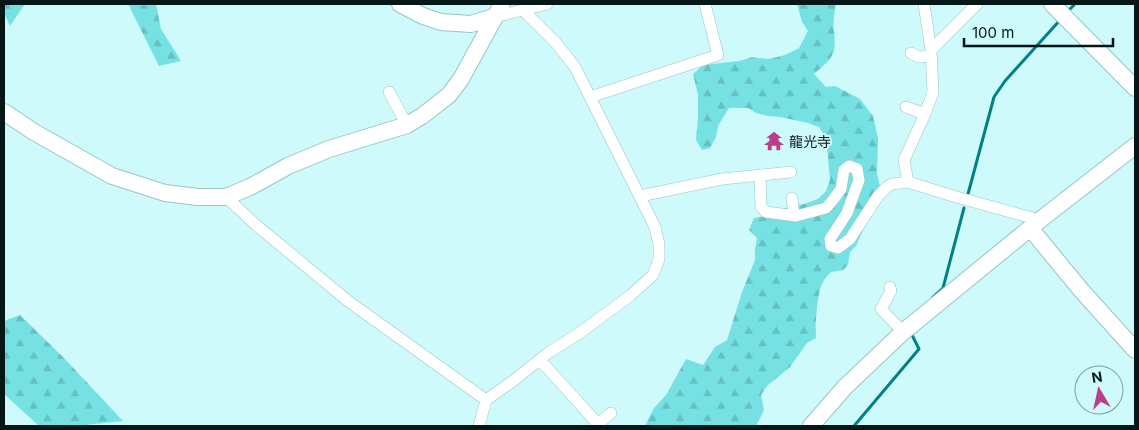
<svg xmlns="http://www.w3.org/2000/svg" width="1139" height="430" viewBox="0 0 1139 430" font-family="Inter,'Noto Sans JP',sans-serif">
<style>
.forest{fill:url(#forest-firs)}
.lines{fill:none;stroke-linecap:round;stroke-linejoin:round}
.stream{stroke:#028184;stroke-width:3}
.street-casing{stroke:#99c4c5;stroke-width:12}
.secondary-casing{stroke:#99c4c5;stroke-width:18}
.street{stroke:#fff;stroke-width:11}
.secondary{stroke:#fff;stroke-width:16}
.labels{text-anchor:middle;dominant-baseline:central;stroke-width:4;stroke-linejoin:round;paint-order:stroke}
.poi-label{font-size:14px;fill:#061717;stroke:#cefafb;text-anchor:start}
</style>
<defs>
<pattern id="forest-firs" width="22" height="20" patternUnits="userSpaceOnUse" patternTransform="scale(1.25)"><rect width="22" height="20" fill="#76e1e3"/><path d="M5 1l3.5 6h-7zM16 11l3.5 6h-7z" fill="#65c0c2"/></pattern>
</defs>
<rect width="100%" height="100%" fill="#cefafb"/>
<path class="forest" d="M 4,4 L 25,4 L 10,26 L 4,13 Z
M 128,4 L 156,4 L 161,29 L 181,61 L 159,66 Z
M 797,4 L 836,4 C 834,13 833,23 834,32 C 835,43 836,51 829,60 C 825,65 819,69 814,74 L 826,87 L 835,86 L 860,99 L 873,116 L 878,138 L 877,174 L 880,186 L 878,196 L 856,246 L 850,252 L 848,265 L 843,270 L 831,272 C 828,275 825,278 823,282 C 817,292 815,326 816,338 L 807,343 L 790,367 L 767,386 L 761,395 L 764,410 L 756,426 L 645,426 L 654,408 L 666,395 L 686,359 L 703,365 L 715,347 L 727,340 L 742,292 L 755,260 L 755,249 L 757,238 L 749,230 L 754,218 L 771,215 L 788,207 L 804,204 L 818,199 L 826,191 L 830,180 L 826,137 L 819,127 L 808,123 L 780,117 L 768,116 L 756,113 L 748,108 L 729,108 L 718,126 L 716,137 L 710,148 L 702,150 L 696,140 L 698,117 L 698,95 L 693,74 L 703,65 L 739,61 L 753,57 L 769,59 L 785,55 L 799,48 L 808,31 L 802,22 Z
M 20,315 L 64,358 L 123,421 L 76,426 L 39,426 L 4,394 L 4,321 Z"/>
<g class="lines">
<path class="stream" d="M 1067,12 L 1074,5 L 1074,4
M 968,194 L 994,97 L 1005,81 L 1061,19
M 933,297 L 943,288 L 964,208
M 854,426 L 919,349 L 911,333"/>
<defs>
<path id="street" d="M 924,4 L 931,50 L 933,92 L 925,114 L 904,160 L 908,182 L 953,196 L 1040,220
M 494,17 L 547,4
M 931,50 L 977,4
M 911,53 L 919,57 L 931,56
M 389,92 L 407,125
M 590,97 L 718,55 L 705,4
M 906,107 L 925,114
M 760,175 L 761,207 L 766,212 L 796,216 L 826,208 L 833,200 L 841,189 L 844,170 L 849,166 L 857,169 L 859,180 L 847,213 L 830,239 L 831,246 L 838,248 L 850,239 L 878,196 L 887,187 L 892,184 L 908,182
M 640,196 L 722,179 L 791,172
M 226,197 L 256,225 L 348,301 L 486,400
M 792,198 L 794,215
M 890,287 L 891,291 L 881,309 L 903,332
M 540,360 L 598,424 L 611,413
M 479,426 L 486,400 L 513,381 L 548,353 L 581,332 L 631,295 L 653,275 L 659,259 L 659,244 L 655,227 L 575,67 L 556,43 L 523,10"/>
<path id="secondary" d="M 400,4 L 423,16 L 441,22 L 471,24 L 494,17
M 1052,4 L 1135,88
M 4,112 L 34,132 L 112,176 L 165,193 L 198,197 L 226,197 L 250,187 L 288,166 L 329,149 L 407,125 L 422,116 L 449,95 L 461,79 L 502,4
M 1030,228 L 1081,290 L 1135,350
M 811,426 L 845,387 L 903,332 L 1040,220 L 1135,146"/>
</defs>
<use href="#street" class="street-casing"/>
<use href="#secondary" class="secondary-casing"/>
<use href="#street" class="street"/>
<use href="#secondary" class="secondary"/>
</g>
<defs>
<symbol id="temple-bare" viewBox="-9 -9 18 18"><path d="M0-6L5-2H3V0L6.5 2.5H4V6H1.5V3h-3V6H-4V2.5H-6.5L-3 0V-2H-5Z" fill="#bc3e8b" stroke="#cefafb" stroke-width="2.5" paint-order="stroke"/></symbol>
</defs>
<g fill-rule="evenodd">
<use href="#temple-bare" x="760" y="127" width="28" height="28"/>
</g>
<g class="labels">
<g class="poi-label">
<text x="789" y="141">龍光寺</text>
</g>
</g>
<rect width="1139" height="430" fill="none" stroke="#061717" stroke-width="10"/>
<g transform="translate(1099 390) rotate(351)"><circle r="24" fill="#cefafb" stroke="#7e9fa0"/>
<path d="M0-4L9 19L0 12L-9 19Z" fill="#bc3e8b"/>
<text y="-8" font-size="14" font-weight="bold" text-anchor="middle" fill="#061717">N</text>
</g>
<path d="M964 38v8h149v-8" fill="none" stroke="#061717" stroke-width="2.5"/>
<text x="972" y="38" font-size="15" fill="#061717" stroke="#cefafb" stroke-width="4" paint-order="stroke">100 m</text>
</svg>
